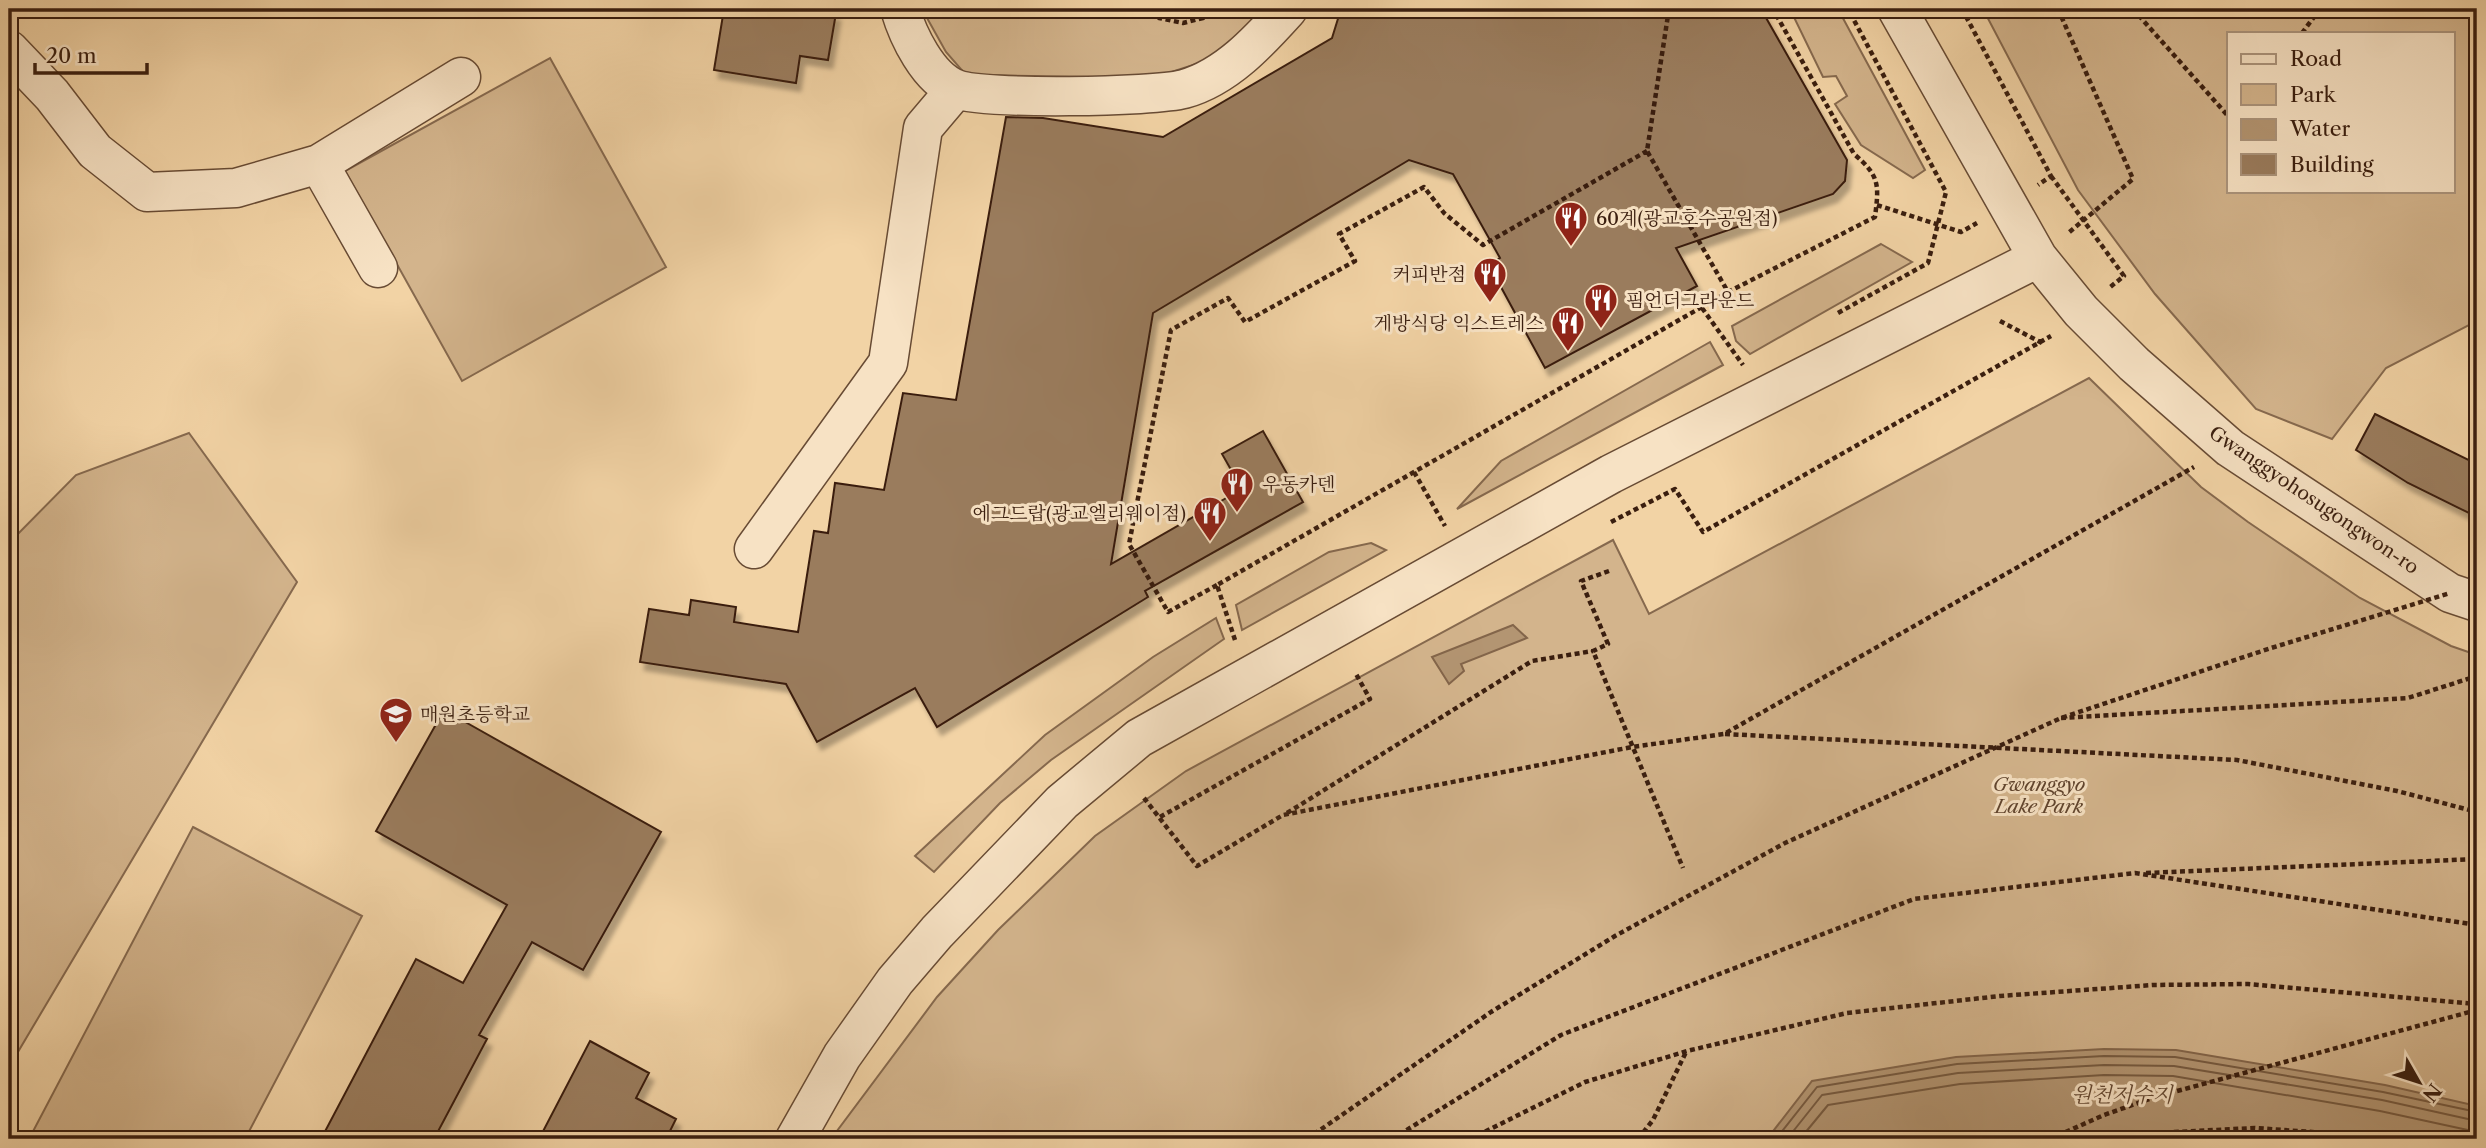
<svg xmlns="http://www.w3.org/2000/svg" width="2486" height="1148" viewBox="0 0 2486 1148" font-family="'Libre Caslon Text','Noto Serif KR',serif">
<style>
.green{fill:#d3b48c;stroke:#86694e;stroke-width:2;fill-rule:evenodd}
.water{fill:#b39572;stroke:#83654a;stroke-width:2}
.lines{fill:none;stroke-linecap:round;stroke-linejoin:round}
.shore{stroke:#765a40;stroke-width:2}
.building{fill:#9a7c5d;stroke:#3a1e0f;stroke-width:2;filter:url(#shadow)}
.minor-casing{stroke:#684b34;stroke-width:41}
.path{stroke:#3a1e0f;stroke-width:4.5;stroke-dasharray:5 3.5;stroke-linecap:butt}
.minor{stroke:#f7e2c4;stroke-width:38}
.path-bridge{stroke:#3a1e0f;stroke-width:4.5;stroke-dasharray:5 3.5;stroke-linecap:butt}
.labels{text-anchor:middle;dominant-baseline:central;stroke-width:6;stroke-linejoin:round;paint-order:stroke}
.poi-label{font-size:19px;fill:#3a1e0f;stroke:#f7e2c4;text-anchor:start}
.street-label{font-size:19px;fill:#3a1e0f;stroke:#f7e2c4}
.park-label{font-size:19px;font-style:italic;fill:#60442e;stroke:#f7e2c4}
.water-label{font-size:21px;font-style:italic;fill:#644832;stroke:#f7e2c4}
</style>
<defs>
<filter id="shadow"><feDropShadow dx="4.5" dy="8" stdDeviation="2" flood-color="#0004"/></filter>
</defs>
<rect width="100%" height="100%" fill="#f2d3a5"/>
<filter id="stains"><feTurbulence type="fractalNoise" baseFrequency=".00286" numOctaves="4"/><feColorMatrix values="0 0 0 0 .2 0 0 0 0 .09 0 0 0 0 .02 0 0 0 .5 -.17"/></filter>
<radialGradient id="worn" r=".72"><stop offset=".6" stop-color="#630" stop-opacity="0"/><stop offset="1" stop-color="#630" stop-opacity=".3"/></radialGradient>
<path class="green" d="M 922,9 L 1269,9 L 1224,55 L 1153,78 L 966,75 L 946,52 Z
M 1790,9 L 1838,9 L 1925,170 L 1913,178 L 1861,145 L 1835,104 L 1847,96 L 1836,76 L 1823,77 Z
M 1983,9 L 2477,9 L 2477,321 L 2386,368 L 2332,439 L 2256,409 L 2155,294 L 2078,190 ZM 2229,33 L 2453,33 L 2453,191 L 2229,191 Z
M 550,58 L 666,267 L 462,381 L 345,171 Z
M 1881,244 L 1912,262 L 1750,354 L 1736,341 L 1732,326 Z
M 1710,342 L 1723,365 L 1457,509 L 1501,461 Z
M 2089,378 L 2201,487 L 2248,522 L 2360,598 L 2451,646 L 2477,655 L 2477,1139 L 831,1139 L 937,997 L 998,930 L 1095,836 L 1186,771 L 1613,540 L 1649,614 Z
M 189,433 L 297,582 L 9,1067 L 9,543 L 76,475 Z
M 1371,543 L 1386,550 L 1242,630 L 1236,605 L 1329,552 Z
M 1216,618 L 1224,639 L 1051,760 L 1000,803 L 934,872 L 915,856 L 1045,735 L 1153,657 Z
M 193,827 L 362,916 L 245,1139 L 29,1139 Z"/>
<path class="water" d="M 1513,625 L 1527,638 L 1461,664 L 1464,671 L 1449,684 L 1432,657 Z
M 2104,1049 L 2176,1050 L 2385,1085 L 2477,1106 L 2477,1139 L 1767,1139 L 1812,1081 L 1956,1057 Z"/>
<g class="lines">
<path class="shore" d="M 1776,1139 L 1817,1087 L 1957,1064 L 2104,1056 L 2175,1057 L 2383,1092 L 2477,1112
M 1787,1139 L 1822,1095 L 1958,1073 L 2104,1065 L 2174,1066 L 2382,1100 L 2477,1121
M 1800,1139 L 1828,1105 L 1960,1084 L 2104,1075 L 2173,1076 L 2380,1111 L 2477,1132"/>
</g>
<path class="building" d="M 724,9 L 814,9 L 836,13 L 828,60 L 800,56 L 796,83 L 714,70 Z
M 1341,9 L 1761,9 L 1847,160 L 1845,181 L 1833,194 L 1676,248 L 1697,286 L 1545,368 L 1489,265 L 1500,258 L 1453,174 L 1409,160 L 1153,313 L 1111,564 L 1242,489 L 1222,454 L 1263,431 L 1303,502 L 1145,591 L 1148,597 L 937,727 L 915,688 L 817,742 L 786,684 L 640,662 L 649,609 L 689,615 L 691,600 L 736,607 L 734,622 L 798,632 L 814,531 L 828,533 L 835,483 L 884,490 L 903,393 L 956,400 L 1006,117 L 1043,118 L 1163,137 L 1332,38 Z
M 2375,414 L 2477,464 L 2477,517 L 2408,483 L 2356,450 Z
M 444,710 L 661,832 L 583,970 L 532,942 L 479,1035 L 487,1039 L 434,1139 L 321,1139 L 416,959 L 463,983 L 507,905 L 376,831 Z
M 590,1041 L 649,1073 L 636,1098 L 676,1119 L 666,1139 L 539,1139 Z"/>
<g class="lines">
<defs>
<path id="minor" d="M 900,9 C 908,36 928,78 956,89 C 984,100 1154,97 1184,89 C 1227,77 1260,40 1288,9
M 1897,9 L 2038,258 L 2081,311 L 2134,364 L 2230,448 L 2450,593 L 2477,602
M 9,50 L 52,95 L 95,151 L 147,192 L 236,188 L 319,164 L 461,77
M 319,164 L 378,268
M 754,549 L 888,363 L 923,128 L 956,89
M 795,1139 L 842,1056 L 895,981 L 937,932 L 1062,802 L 1139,738 L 1611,474 L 2038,258"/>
</defs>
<use href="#minor" class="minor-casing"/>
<path class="path" d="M 1154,9 L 1159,18 L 1183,23 L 1203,18 L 1210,9
M 1669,9 L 1647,151 L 1728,292 L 1875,217 C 1879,185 1880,176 1854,154 L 1773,9
M 1962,9 L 2051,176 L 2038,185
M 2058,9 L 2133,179 L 2067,234
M 2133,9 L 2229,117
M 2302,33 L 2320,9
M 2051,176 L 2124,276 L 2109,288
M 1877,205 L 1961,232 L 1977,223
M 1702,308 L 1743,365
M 1838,313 L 1928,263 L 1946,192 L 1848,9
M 2000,321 L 2042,343
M 1414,472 L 1445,526
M 1611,522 L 1675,489 L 1703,532 L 2051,336
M 1609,571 L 1581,581 L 1608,644 L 1593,651 L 1683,868
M 1217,585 L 1168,612 L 1129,544 L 1171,330 L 1228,298 L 1245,322 L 1355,261 L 1339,234 L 1424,187 L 1444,213 L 1483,245 L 1647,151
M 1235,640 L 1217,585 L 1728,292
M 2061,718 L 2408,698 L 2477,676
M 1725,734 L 2237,760 L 2397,791 L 2477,812
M 1144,798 L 1197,866 L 1283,815 L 1632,747 L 1724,734 L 2194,467
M 1287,813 L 1532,661 L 1593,651
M 1160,817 L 1370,699 L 1356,674
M 2146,873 L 2477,859
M 2055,1138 L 2255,1128 L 2412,1139
M 1392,1139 L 1561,1035 L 1914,899 L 2135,873 L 2477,925
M 1470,1139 L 1585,1082 L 1687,1051 L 1847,1013 L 2000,996 L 2153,985 L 2248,984 L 2477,1004
M 1638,1139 L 1653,1120 L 1686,1052
M 2050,1139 L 2104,1115 L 2155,1097 L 2477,1010"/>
<use href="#minor" class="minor"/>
<path class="path-bridge" d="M 1307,1139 L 1491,1012 L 1615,936 L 1785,843 L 2061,718 L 2271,648 L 2450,593"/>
</g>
<defs>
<symbol id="restaurant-pin" viewBox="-11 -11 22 30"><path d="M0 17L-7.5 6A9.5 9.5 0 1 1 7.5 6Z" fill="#8f2418" stroke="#f7e2c4"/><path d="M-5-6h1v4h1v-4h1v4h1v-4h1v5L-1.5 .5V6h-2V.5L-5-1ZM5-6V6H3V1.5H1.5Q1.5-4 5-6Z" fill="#fff"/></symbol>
<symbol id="school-pin" viewBox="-11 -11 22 30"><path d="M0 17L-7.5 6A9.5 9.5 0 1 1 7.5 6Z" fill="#8f2418" stroke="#f7e2c4"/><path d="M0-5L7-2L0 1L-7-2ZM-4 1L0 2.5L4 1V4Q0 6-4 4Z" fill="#fff"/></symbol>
</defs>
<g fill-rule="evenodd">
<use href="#restaurant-pin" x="1552" y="199" width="38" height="52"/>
<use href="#restaurant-pin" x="1471" y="255" width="38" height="52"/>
<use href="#restaurant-pin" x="1582" y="281" width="38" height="52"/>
<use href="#restaurant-pin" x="1549" y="304" width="38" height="52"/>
<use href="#restaurant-pin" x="1218" y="465" width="38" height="52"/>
<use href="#restaurant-pin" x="1191" y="494" width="38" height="52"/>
<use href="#school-pin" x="377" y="695" width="38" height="52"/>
</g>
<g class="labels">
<g class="poi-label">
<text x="1596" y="218">60계(광교호수공원점)</text>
<text x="1466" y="274" text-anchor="end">커피반점</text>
<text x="1626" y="300">핌언더그라운드</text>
<text x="1544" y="323" text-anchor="end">게방식당 익스트레스</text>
<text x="1262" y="484">우동카덴</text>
<text x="1186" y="513" text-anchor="end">에그드랍(광교엘리웨이점)</text>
<text x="420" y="714">매원초등학교</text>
</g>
<g class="street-label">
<text transform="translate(2314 500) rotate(34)">Gwanggyohosugongwon-ro</text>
</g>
<g class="park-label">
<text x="2039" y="784">Gwanggyo<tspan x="2039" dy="22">Lake Park</tspan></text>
</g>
<g class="water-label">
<text x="2122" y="1094">원천저수지</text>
</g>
</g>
<rect width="2486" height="1148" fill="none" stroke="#f2d3a5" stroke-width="35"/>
<rect x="10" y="10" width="2465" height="1127" fill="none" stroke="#3a1e0f" stroke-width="3.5"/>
<rect x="18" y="18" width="2451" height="1113" fill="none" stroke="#3a1e0f" stroke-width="2"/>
<rect x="2227" y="32" width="228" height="161" fill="#f7e2c4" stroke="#ab947c" stroke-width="2"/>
<rect x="2241" y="54" width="35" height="10" fill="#f7e2c4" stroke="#ab947c" stroke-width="2"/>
<text x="2290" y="66" font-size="21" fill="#3a1e0f">Road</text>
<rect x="2241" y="84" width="35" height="21" fill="#d3b48c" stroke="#ab947c" stroke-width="2"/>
<text x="2290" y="102" font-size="21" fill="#3a1e0f">Park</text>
<rect x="2241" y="119" width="35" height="21" fill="#b39572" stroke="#ab947c" stroke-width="2"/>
<text x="2290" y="136" font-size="21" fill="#3a1e0f">Water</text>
<rect x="2241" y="154" width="35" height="21" fill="#9a7c5d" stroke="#ab947c" stroke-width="2"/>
<text x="2290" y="172" font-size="21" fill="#3a1e0f">Building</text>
<g transform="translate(2419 1082) rotate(129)" stroke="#f7e2c4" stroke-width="5" paint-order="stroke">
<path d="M0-5L12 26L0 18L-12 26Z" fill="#3a1e0f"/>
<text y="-10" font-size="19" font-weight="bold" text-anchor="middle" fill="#3a1e0f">N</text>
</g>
<path d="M35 63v10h112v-10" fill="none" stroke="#3a1e0f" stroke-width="3.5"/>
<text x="46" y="63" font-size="21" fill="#3a1e0f" stroke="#f7e2c4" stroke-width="5" paint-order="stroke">20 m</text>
<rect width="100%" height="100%" filter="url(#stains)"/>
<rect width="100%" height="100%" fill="url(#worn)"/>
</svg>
